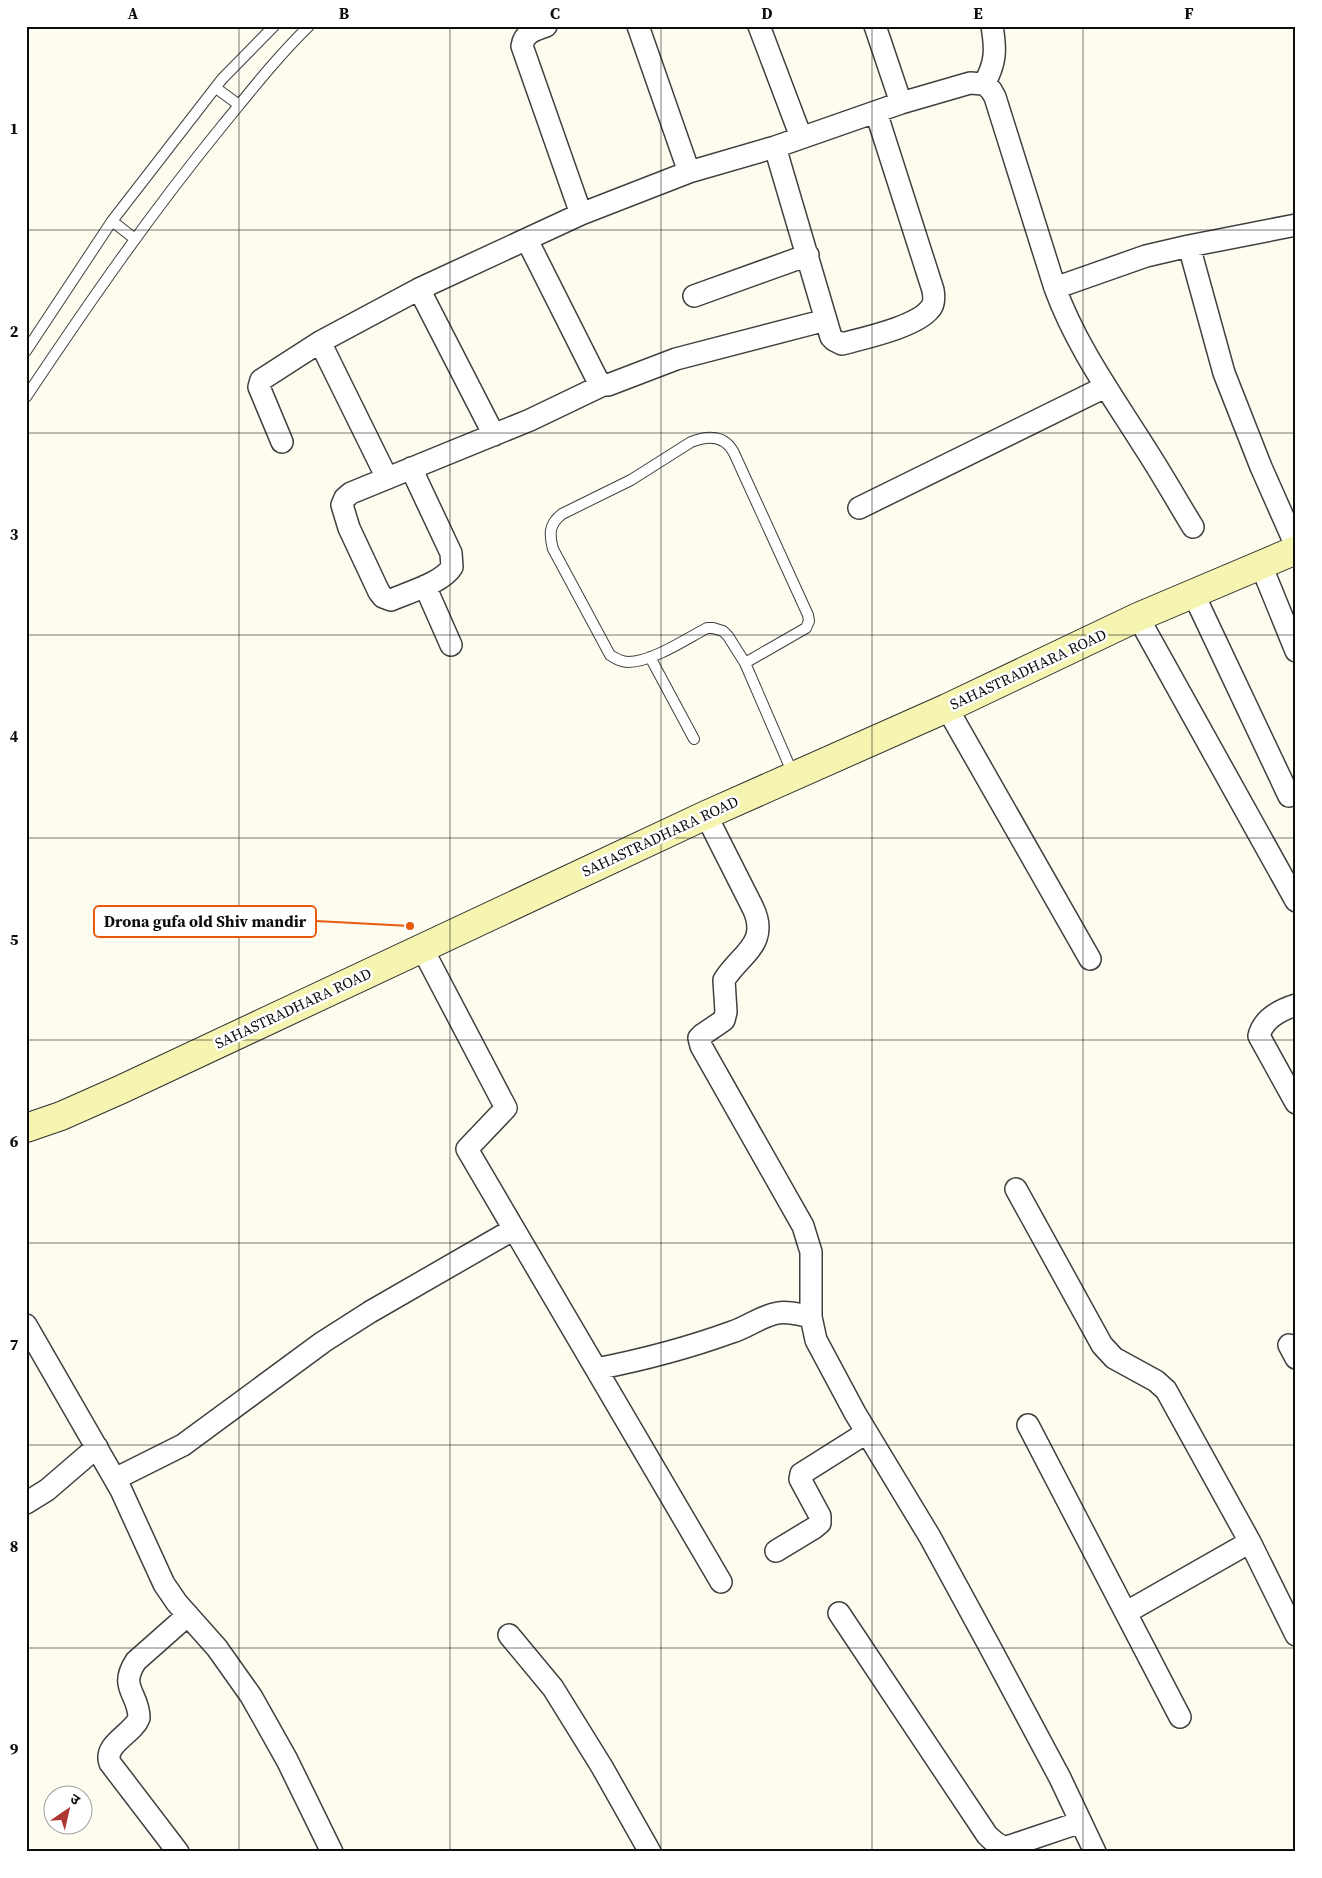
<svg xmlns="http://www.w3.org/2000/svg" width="1322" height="1878" viewBox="0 0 1322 1878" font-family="'Source Serif 4','Noto Sans Devanagari',serif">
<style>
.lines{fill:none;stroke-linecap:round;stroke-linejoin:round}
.lane-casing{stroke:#404040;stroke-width:12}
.street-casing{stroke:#404040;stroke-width:24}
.secondary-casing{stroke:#2f2f2f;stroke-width:30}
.lane{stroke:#fff;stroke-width:10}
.street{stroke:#fff;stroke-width:21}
.secondary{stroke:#f6f4b1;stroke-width:28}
.grid{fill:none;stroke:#0d0d0d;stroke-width:1;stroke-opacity:0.55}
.labels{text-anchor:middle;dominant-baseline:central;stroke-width:5;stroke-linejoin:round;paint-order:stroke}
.street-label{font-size:15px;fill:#0d0d0d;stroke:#fff}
.leader{fill:none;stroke:#e8590c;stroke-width:2}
.callout-dot{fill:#e8590c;stroke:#fff;stroke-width:2}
.callout{fill:#fff;stroke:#e8590c;stroke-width:2}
.callout-label{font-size:16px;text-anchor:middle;font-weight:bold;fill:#0d0d0d}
.neatline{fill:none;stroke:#0d0d0d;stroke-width:2}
.grid-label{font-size:16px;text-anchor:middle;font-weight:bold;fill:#0d0d0d}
</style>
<rect width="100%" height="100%" fill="#fdfcef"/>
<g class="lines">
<defs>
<path id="lane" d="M 216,88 L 239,105
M 112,221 L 135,239
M 26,351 L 112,221 L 222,79 L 274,26
M 26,397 C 88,304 151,213 222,126 C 250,92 277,57 309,26
M 650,657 L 694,739
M 745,663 L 806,628 L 809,621 L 808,615 L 734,453 C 725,435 708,435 691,442 L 631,480 L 562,514 C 549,524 549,534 553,549 L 610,655 C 616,659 621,662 628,662 C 652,662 686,639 707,628 L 713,628 L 723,631 L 728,636 L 745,663 L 793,774"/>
<path id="street" d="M 546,26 C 534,30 524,33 522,46 L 581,214
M 638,26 L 689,172
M 759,26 L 801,137
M 875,26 L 901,103
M 984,84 C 996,63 996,50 992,26
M 775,147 L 831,337 L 834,340 L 842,344 C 864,338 916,327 930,309 C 935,304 934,296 933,290 L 876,112
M 527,240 L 597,379 L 603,385 L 608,385 L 676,359 L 826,320
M 1189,246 L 1224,373 L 1261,467 L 1296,546
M 419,289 L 494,435
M 694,296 L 808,255
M 320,342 L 387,478
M 282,442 L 259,387 L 261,380 L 320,342 L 419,289 L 581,214 L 689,172 L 775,147 L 901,103 L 970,83 L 984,84 L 991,90 L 995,97 L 1055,288
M 411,468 L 451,553 L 452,567 C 442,583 409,592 391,600 L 383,597 L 379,592 L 349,528 L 342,505 L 345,498 L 351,493 L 530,420 L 603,385
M 859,508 L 1105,387
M 1193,527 C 1177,501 1162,474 1145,448 C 1113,397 1076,346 1055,288 L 1146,256 L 1189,246 L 1296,225
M 1261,565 L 1296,651
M 425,586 L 451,645
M 1193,593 L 1289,796
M 1138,617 L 1296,901
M 947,708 L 1090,959
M 706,815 L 753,908 C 770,944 740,954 724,980 L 726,1012 L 724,1020 L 702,1035 L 699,1038 L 701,1046 L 803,1226 L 811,1252 L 811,1317 L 816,1340 L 855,1413 L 930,1537 L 991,1649 L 1060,1778 L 1095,1852
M 422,948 L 506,1108 L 467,1149 L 721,1582
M 1296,1005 C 1280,1010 1263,1019 1259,1036 L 1296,1103
M 1016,1189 L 1102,1345 L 1114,1358 L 1156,1381 L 1166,1390 L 1250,1542 L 1296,1635
M 26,1325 L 121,1490 L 164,1584 L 177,1603 L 217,1648 L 251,1696 L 287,1760 L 332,1852
M 1289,1345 L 1296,1358
M 596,1369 C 642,1360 688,1348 732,1332 C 748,1327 761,1316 778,1313 C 789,1311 801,1315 811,1317
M 1028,1425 L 1180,1717
M 115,1479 L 183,1445 L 323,1342 L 370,1312 L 514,1229
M 26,1503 L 47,1490 L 97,1447
M 776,1551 L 814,1528 L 820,1523 L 820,1516 L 800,1479 L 801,1474 L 866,1433
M 1127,1612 L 1250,1542
M 839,1613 L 987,1835 C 993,1841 999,1847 1007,1847 L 1081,1822
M 509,1635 L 553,1688 L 602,1767 L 650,1852
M 178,1852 L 110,1763 C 103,1744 133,1734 139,1718 C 139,1693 118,1688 136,1661 L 188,1615"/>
<path id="secondary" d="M 26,1128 L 61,1116 L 122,1089 L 706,815 L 947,708 L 1138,617 L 1296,550"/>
</defs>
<use href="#lane" class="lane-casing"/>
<use href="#street" class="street-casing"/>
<use href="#secondary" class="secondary-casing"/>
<use href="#lane" class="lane"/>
<use href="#street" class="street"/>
<use href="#secondary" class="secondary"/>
</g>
<path class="grid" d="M 239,26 L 239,1852M 450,26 L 450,1852M 661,26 L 661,1852M 872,26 L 872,1852M 1083,26 L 1083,1852M 26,230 L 1296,230M 26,433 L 1296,433M 26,635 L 1296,635M 26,838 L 1296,838M 26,1040 L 1296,1040M 26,1243 L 1296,1243M 26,1445 L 1296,1445M 26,1648 L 1296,1648"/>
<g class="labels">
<g class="street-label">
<text transform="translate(1028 669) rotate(-25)">SAHASTRADHARA ROAD</text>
<text transform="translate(660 836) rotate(-25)">SAHASTRADHARA ROAD</text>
<text transform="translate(293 1008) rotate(-25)">SAHASTRADHARA ROAD</text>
</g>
</g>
<path class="leader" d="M410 926L316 921"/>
<circle class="callout-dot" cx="410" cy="926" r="5"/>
<rect class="callout" x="94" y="906" width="222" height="31" rx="5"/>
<g class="callout-label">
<text x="205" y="927">Drona gufa old Shiv mandir</text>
</g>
<rect width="1322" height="1878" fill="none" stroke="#ffffff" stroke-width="55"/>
<g transform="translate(68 1810) rotate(34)"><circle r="24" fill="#ffffff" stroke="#9e9e9e"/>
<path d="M0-4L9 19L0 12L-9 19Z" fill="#ae3834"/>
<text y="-8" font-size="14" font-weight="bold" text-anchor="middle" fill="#0d0d0d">उ</text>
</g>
<rect x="28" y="28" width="1266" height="1822" class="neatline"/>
<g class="grid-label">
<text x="133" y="19">A</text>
<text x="344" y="19">B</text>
<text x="555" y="19">C</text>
<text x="767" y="19">D</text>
<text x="978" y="19">E</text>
<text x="1189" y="19">F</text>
<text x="14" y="134">1</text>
<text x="14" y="337">2</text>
<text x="14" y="540">3</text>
<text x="14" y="742">4</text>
<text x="14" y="945">5</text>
<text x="14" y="1147">6</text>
<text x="14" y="1350">7</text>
<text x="14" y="1552">8</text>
<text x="14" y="1755">9</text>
</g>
</svg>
